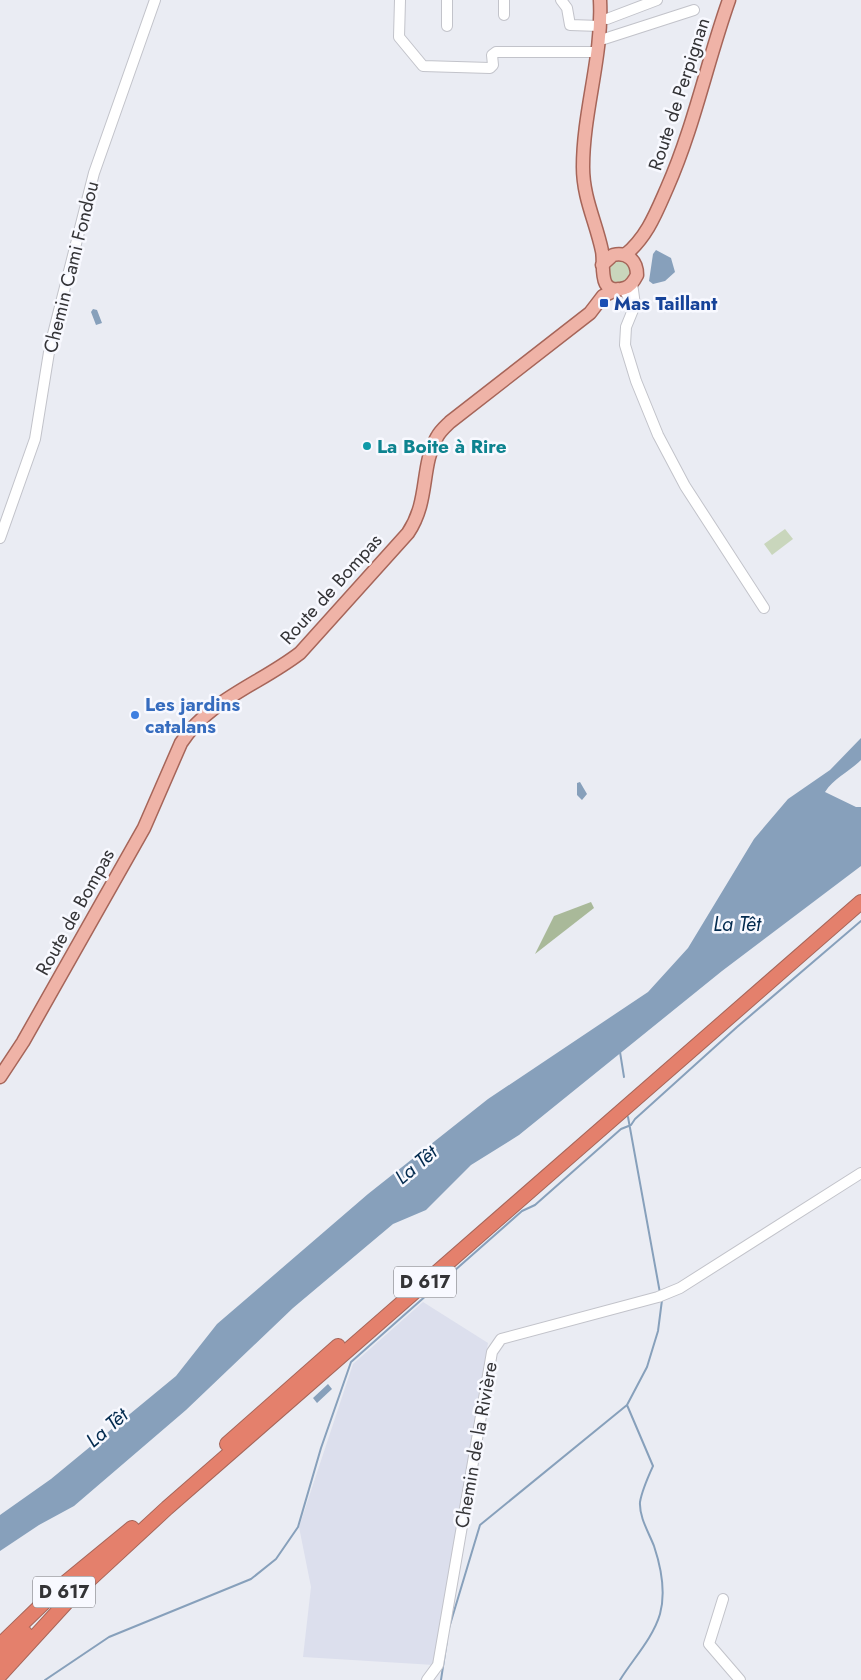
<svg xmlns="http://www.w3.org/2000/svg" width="861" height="1680" viewBox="0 0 861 1680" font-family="Jost,sans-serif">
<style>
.built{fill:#dcdfed}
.green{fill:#c9d6bc}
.forest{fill:#a9b999}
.water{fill:#87a0bb}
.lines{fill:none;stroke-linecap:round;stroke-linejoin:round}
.stream{stroke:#87a0bb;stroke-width:2}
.minor-casing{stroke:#c2c3ca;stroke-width:12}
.major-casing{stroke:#a66559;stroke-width:15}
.highway-casing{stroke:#a66559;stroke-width:16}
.minor{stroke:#fff;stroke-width:10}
.major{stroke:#efb3a7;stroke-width:12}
.highway{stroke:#e4806c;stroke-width:14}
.transit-dot{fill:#1a4fb4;stroke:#f8f9ff;stroke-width:2}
.culture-dot{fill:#0f9aa8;stroke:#f8f9ff;stroke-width:2}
.shop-dot{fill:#3f7fe0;stroke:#f8f9ff;stroke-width:2}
.labels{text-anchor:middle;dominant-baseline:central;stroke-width:5;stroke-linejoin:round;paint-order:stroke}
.shield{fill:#f8f9ff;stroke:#6f6f73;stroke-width:1}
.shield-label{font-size:18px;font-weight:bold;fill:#343437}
.street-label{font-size:19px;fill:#343437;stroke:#f8f9ff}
.transit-label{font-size:19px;font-weight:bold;fill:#164399;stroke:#f8f9ff;text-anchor:start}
.culture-label{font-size:19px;font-weight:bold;fill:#0d838f;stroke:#f8f9ff;text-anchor:start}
.shop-label{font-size:19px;font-weight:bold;fill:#366cbe;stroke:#f8f9ff;text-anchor:start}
.water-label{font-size:20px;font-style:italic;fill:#022a4e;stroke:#f8f9ff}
</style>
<rect width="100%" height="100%" fill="#eaecf3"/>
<path class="built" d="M 423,1302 L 488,1343 L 434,1665 L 303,1657 L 311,1587 L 299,1527 L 353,1364 Z"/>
<path class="green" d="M 619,259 L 631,265 L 631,278 L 619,285 L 611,282 L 607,269 L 608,265 Z
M 785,529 L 793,539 L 772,555 L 764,544 Z"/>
<path class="forest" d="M 591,902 L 594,908 L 535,954 L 554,916 Z"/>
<path class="water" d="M 656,250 L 671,258 L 675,272 L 665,281 L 653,284 L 649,281 L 653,254 Z
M 93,309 L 97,310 L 102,323 L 96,325 L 91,312 Z
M 861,738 L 861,760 C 849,772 834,778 825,792 L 856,807 L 861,807 L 861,866 L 722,971 L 519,1135 L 471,1165 L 426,1210 L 393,1224 L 293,1308 L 186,1410 L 74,1506 L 39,1525 L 0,1551 L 0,1515 L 51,1479 L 176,1376 L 217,1324 L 368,1194 L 488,1099 L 648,992 L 688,948 L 754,839 L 788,799 L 830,770 Z
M 580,782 L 587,794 L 582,800 L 577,795 L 577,783 Z
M 328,1384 L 332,1389 L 317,1403 L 313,1398 Z"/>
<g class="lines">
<path class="stream" d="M 620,1052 L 624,1077
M 628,1117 L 660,1293
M 449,1628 L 480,1525 L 627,1405 L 647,1367 L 658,1331 L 662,1300
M 45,1680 L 109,1637 L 251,1579 L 276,1559 L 298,1527 L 321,1448 L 351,1362 L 522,1211 L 535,1205 L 621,1129 L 631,1125 L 635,1119 L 737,1027 L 861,921
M 441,1680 L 447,1640
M 620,1680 C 633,1659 653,1638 660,1614 C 666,1592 661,1567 654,1546 C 649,1533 639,1517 640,1502 C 642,1490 648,1477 653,1466 L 627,1405"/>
<defs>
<path id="minor" d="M 400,0 L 399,37 L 423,66 L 490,68 L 493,65 L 492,55 L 496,52 L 598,52
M 561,0 L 567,8 L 570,25 L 600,26
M 504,15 L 504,0
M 607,19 L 657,0
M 447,26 L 447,0
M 604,39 L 694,10
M 623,289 L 635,305 L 632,283
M 635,305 L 626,327 L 625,345 L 636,381 L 658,435 L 685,486 L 764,608
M 0,538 L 35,439 L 50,346 L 94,173 L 155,0
M 723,1599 L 709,1644 L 740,1680
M 427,1680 L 438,1665 L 492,1352 L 501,1339 L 658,1297 L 680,1288 L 861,1173"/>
<path id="major" d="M 600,0 C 603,56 583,111 583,167 C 583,198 596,222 602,251 C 605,264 596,297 625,288 C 631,286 634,281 637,275 C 637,260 627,252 613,255 L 602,265
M 625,255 C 647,237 656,213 667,188 C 694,127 707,62 729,0
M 0,1077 L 23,1042 L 144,828 L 181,743 C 210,699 260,684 300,653 L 408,533 C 430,500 420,467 437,437 C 440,431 446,426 450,422 L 590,313 L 603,296 L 618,289"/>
<path id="highway" d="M 227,1444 L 338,1346
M 0,1645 L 59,1588 L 132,1528
M 0,1660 L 25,1633
M 0,1675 L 74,1594 L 167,1508 L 861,902"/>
</defs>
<use href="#minor" class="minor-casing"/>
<use href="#major" class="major-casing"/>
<use href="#highway" class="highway-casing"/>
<use href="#minor" class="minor"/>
<use href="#major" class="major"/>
<use href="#highway" class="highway"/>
</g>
<rect class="transit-dot" x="599" y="298" width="10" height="10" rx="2.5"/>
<circle class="culture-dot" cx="367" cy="446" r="5"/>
<circle class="shop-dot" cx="135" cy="715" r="5"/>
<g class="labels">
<g class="shield">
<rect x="394" y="1266.5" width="62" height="31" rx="4"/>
<rect x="33" y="1576.5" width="62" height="31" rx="4"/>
</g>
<g class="shield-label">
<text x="425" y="1282">D 617</text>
<text x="64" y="1592">D 617</text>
</g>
<g class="street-label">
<text transform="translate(679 94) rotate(-72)">Route de Perpignan</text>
<text transform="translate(71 267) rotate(-76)">Chemin Cami Fondou</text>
<text transform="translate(331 589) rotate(-48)">Route de Bompas</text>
<text transform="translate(75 912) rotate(-61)">Route de Bompas</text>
<text transform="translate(476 1445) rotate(-80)">Chemin de la Rivière</text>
</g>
<g class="transit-label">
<text x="614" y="303">Mas Taillant</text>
</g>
<g class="culture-label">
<text x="377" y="446">La Boite à Rire</text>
</g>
<g class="shop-label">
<text x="145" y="704">Les jardins<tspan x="145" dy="22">catalans</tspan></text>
</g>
<g class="water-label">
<text x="737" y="924">La Têt</text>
<text transform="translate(416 1165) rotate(-40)">La Têt</text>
<text transform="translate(107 1428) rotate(-41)">La Têt</text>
</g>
</g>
</svg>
